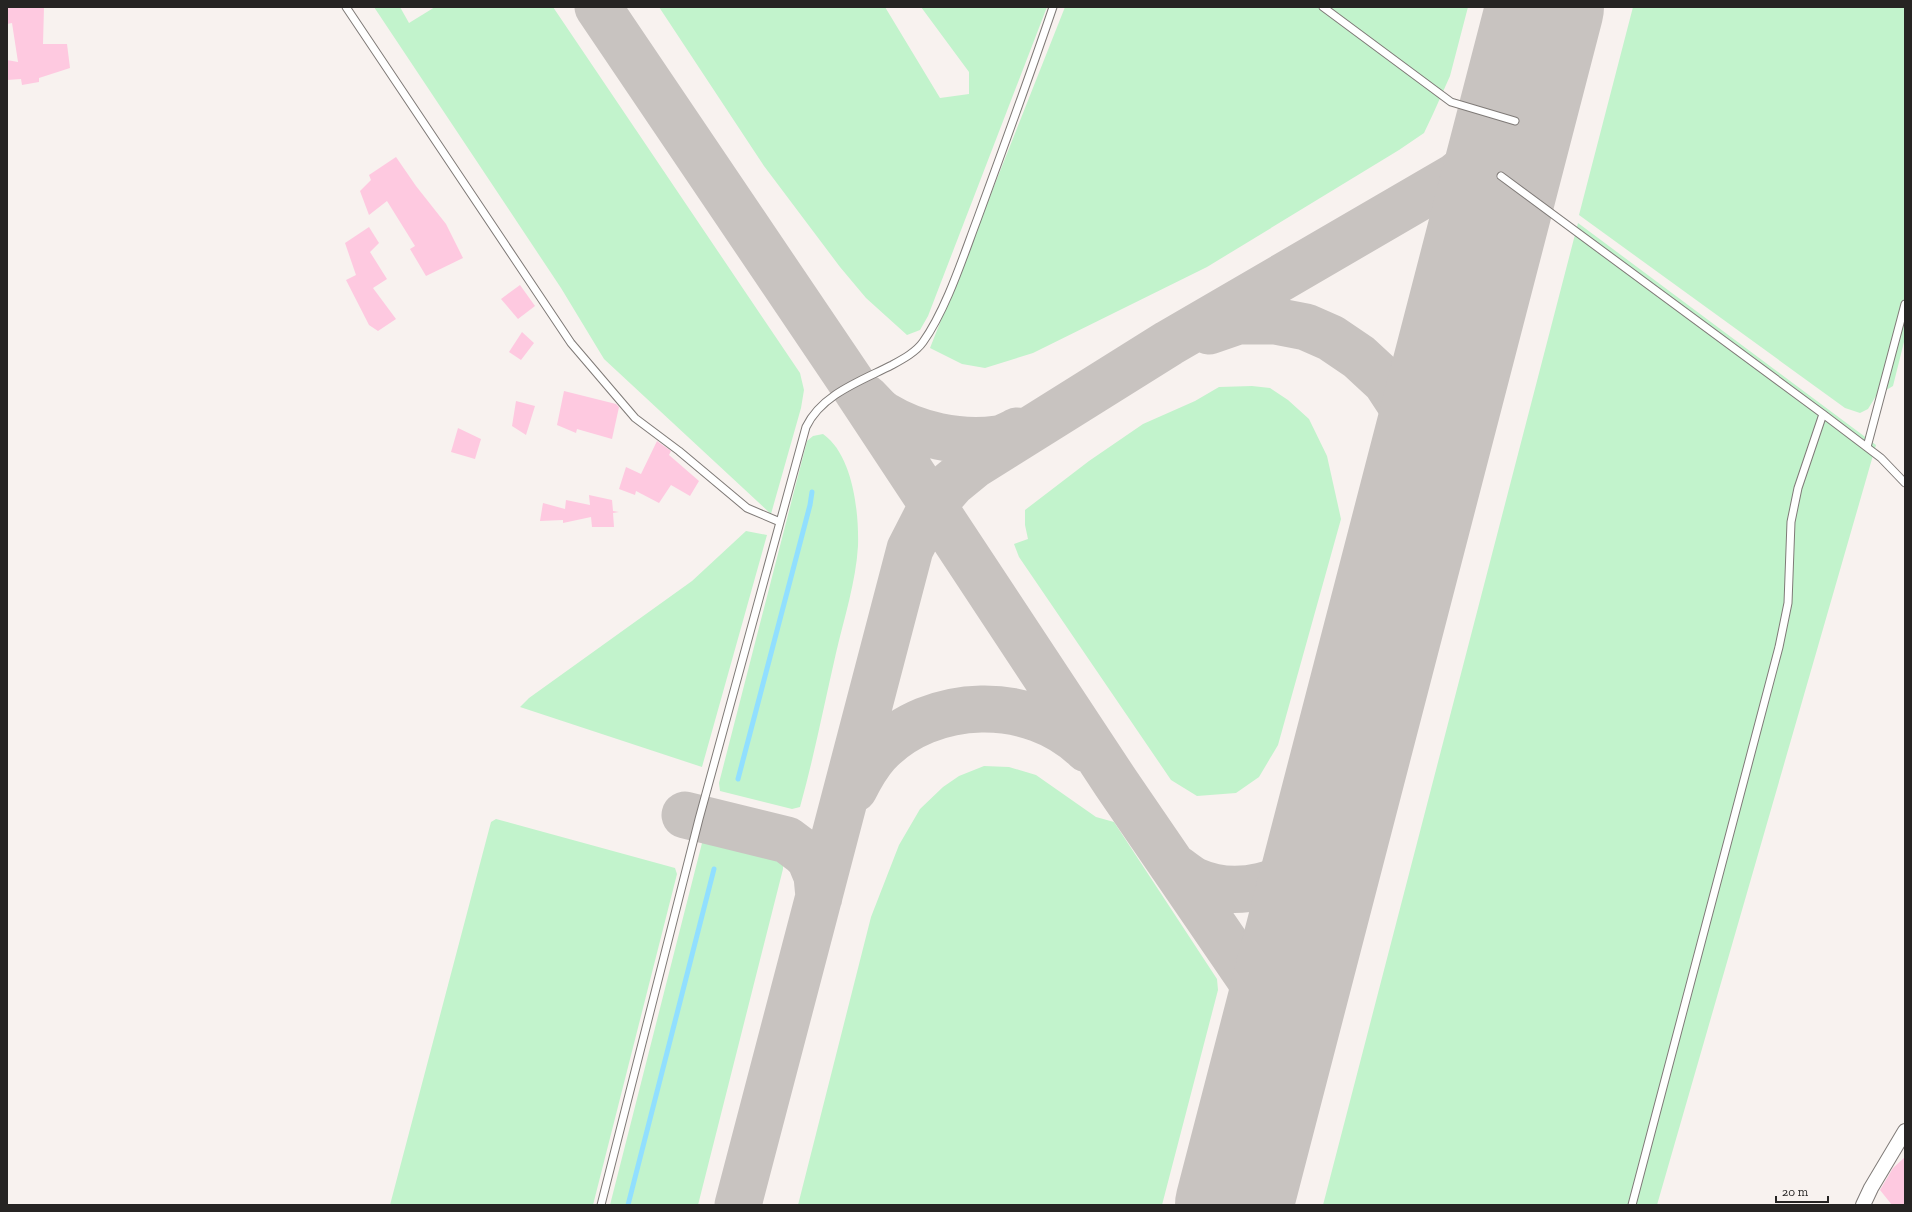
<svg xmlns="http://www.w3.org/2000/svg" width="1912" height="1212" viewBox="0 0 1912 1212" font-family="'Zilla Slab',serif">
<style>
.green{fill:#c2f3cc}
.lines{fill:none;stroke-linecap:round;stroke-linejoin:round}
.stream{stroke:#91dfff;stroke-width:5}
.taxiway{stroke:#c8c3c0;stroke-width:47}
.runway{stroke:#c8c3c0;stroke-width:118}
.building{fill:#fec9e0}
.service-casing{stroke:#7f7a77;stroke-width:9}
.minor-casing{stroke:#7f7a77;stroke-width:16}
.service{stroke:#fff;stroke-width:7}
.minor{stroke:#fff;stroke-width:14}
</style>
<rect width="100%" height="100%" fill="#f8f2ef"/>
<path class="green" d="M 374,7 L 400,7 L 409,23 L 435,7 L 553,7 L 800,373 L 804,390 L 801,408 L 771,514 L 604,359 L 561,288 Z
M 659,7 L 885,7 L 940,98 L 969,94 L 969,72 L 921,7 L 1047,7 L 928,316 L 920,330 L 907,335 L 866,298 L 840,267 L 764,166 Z
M 1065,7 L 1468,7 L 1450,76 L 1433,114 L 1424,133 L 1399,150 L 1207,267 L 1033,353 L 985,368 L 962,364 L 930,348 Z
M 1633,7 L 1905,7 L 1905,338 L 1893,386 L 1876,396 L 1868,409 L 1860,413 L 1845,408 L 1579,215 Z
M 1578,223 L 1876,445 L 1657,1205 L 1323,1205 Z
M 1252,386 L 1270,388 L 1288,400 L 1309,419 L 1327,456 L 1341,519 L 1278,745 L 1259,777 L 1236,793 L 1197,796 L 1171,780 L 1019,557 L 1014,544 L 1028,539 L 1025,525 L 1025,510 L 1089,461 L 1143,424 L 1195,401 L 1219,387 Z
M 823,434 C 853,455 859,512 858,546 C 856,581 844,619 836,653 C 824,705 814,757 800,807 L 792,809 L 720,791 L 719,783 L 807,441 L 813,436 Z
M 746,531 L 767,535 L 702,767 L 520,707 L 529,698 L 692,581 Z
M 984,766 L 1009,767 L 1036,775 L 1096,817 L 1114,822 L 1217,979 L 1218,990 L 1162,1205 L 798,1205 L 871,917 L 899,845 L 920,809 L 943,787 L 959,776 Z
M 496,819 L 675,868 L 677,874 L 593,1205 L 390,1205 L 491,822 Z
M 715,837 L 756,851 L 775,853 L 783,860 L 783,869 L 698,1205 L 610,1205 L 702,843 L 708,839 Z"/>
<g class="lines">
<path class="stream" d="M 738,779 L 810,505 L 812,492
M 628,1205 L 714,869"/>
<path class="taxiway" d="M 598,7 L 856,389 L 1116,783 L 1248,976 L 1266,1007 L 1272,1031 L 1270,1067
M 1209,331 L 1238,321 L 1275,321 L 1306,327 L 1331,338 L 1359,357 L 1386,382 L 1405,411 L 1417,446 L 1418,495
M 866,398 C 872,404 877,411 884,415 C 917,435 959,444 997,439 C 1004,438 1011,434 1017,431
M 854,789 C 860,777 868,763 877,753 C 931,696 1031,694 1087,749
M 685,815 L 787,840 L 803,852 L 810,859 L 817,876 L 819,897
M 1172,865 C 1179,870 1187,877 1195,881 C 1240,901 1284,882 1324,859
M 738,1205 L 910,549 L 932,506 L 952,483 L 974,465 L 1169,343 L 1456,176 L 1490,149 L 1515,121"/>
<path class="runway" d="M 1234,1205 L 1545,7"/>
</g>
<path class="building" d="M 7,7 L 44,7 L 43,44 L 67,44 L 70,68 L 39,78 L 39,82 L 22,85 L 21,79 L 7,80 L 7,60 L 18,62 L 12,23 L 7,24 Z
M 396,157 L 416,186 L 446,224 L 463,258 L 426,276 L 410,249 L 415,246 L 387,201 L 369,215 L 360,191 L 371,180 L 369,175 Z
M 369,227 L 379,243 L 370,252 L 387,279 L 373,288 L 396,319 L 378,331 L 369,325 L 346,280 L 356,275 L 345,243 Z
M 520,285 L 535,306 L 518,319 L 501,299 Z
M 522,332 L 534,343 L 521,360 L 509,352 Z
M 564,391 L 616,404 L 619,407 L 612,439 L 577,429 L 576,433 L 557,425 Z
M 516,401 L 535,406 L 526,435 L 512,426 Z
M 458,428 L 481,439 L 475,459 L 451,452 Z
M 657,441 L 671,451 L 669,455 L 699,481 L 690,496 L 671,485 L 659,503 L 636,491 L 635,495 L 619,489 L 626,467 L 641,474 Z
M 589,495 L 612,500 L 613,511 L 619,512 L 613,513 L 614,527 L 592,527 L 591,517 L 563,523 L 563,520 L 540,521 L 543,503 L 565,509 L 566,500 L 590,505 Z
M 1905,1157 L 1905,1205 L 1892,1205 L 1880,1190 L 1893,1168 Z"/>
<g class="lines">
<defs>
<path id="service" d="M 346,7 L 571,343 L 635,418 L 679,451 L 747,508 L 780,522
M 1323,7 L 1451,102 L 1515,121
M 1501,176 L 1823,414 L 1798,488 L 1791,522 L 1788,603 L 1779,647 L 1632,1205
M 1823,414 L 1881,458 L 1905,483
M 1867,447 L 1905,304
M 601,1205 L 699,819 L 806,427 C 822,394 861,381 892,365 C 903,359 916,352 923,342 C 946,310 963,257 977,220 C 1003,149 1029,78 1053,7"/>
<path id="minor" d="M 1863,1205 L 1871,1188 L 1905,1131"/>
</defs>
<use href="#service" class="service-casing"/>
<use href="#minor" class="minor-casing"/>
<use href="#service" class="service"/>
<use href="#minor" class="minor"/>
</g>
<rect width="1912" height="1212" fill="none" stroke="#262423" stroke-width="16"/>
<path d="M1776 1196v6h52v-6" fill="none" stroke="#262423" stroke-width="2"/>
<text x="1782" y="1196" font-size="12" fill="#262423" stroke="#f8f2ef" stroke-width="3" paint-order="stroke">20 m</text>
</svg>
